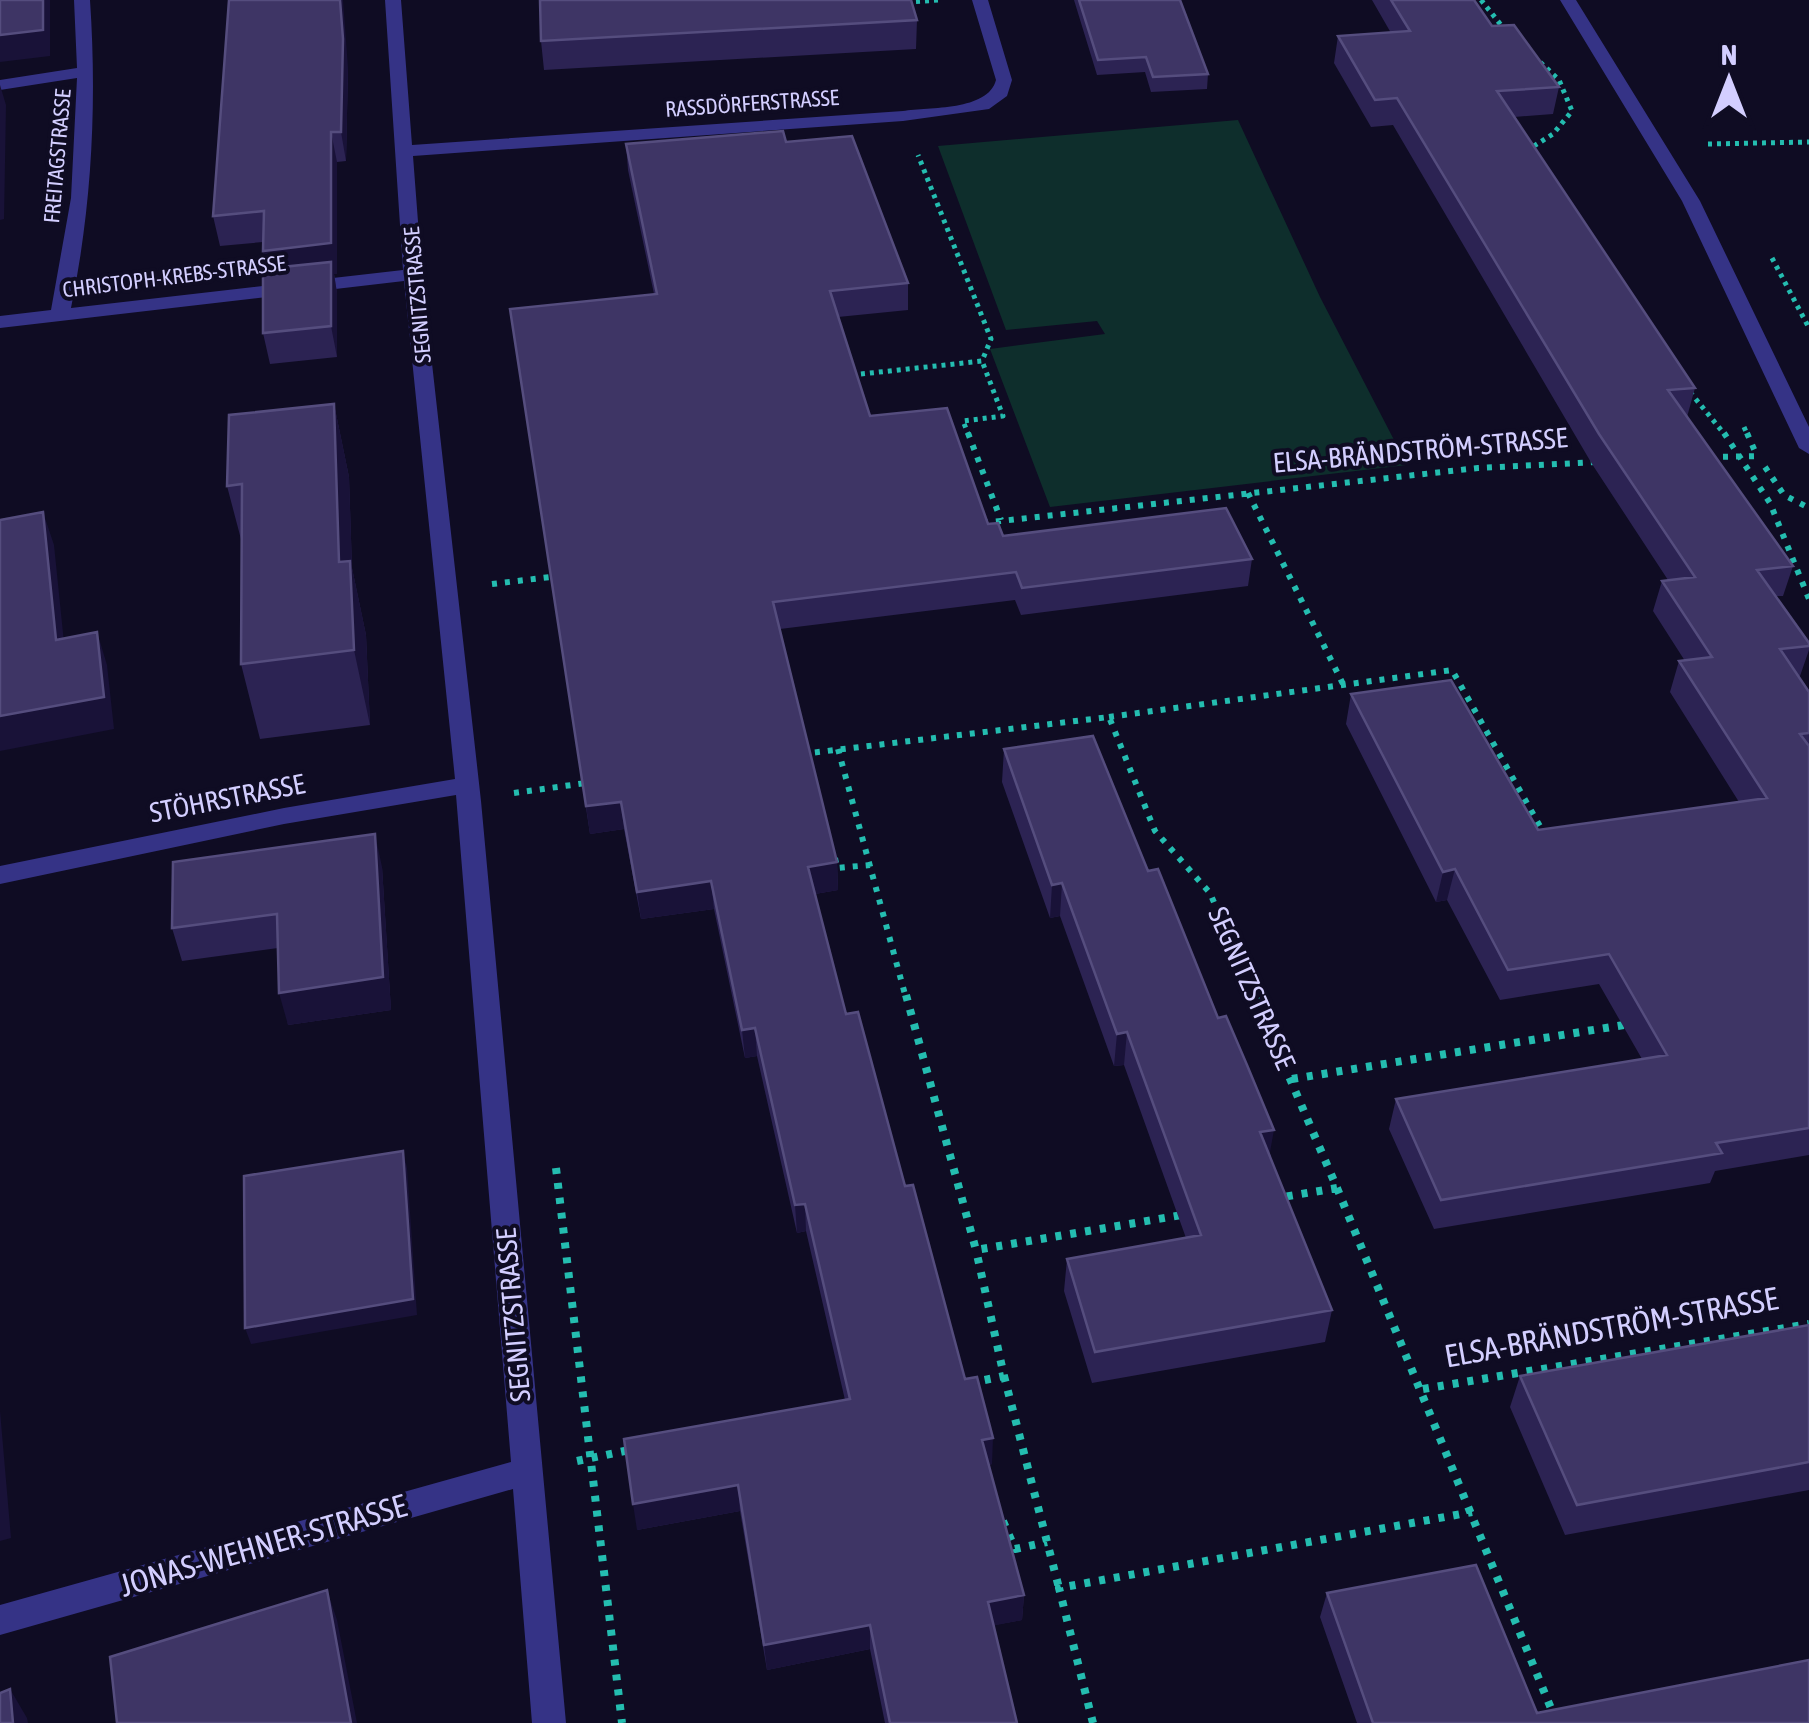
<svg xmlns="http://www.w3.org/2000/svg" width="1809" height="1723" viewBox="0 0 1809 1723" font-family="'Asap Condensed',sans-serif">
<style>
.green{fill:#0e2e2c}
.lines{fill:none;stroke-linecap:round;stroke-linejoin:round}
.path-far2{stroke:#24bdb0;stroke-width:5;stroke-dasharray:4 5;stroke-linecap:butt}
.path-far1{stroke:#24bdb0;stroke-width:6;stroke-dasharray:5 8;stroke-linecap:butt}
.path{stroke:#24bdb0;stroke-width:8;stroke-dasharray:6 9;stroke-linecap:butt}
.minor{fill:#353386;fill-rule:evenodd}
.wall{fill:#2c2353}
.shaded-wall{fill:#191238}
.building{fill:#3e3565;stroke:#554d7e;stroke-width:2.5}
.labels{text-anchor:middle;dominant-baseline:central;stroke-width:8;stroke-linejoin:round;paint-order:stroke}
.far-street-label{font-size:22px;fill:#d3ceff;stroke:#0f0c23}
.street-label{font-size:28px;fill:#d3ceff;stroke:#0f0c23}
.near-street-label{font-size:32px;fill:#d3ceff;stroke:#0f0c23}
</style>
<rect width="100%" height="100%" fill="#0f0c23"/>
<path class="green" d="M 1238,120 L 1320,297 L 1407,465 L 1050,507 L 990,349 L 1105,334 L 1097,321 L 1006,330 L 938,146 Z"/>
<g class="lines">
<path class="path-far2" d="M 1481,0 L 1505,30
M 907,2 L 940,0
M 1708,144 L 1809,142
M 1536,155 L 1534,146 L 1553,134 L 1572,111 L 1559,80 L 1540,62
M 1772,258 L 1809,328
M 852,375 L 982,361 L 991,339 L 918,155
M 1690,392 L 1726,436
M 1744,427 L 1748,436
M 969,436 L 963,421 L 1003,416 L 982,361"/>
<path class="path-far1" d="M 968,433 L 1001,520
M 1724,433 L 1770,503 L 1809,599
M 1747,433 L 1757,456
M 1710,457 L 1762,456
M 1765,467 L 1784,495 L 1809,508
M 1248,493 L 1343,684
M 983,523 L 1478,468 L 1598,462
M 492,584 L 559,576
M 1109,717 L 1452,670 L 1546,837
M 838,749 L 906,998
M 802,754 L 1109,717 L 1155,831 L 1210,893 L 1255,998
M 514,793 L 586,783
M 835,858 L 837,868 L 870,865"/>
<path class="path" d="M 906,995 L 976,1250 L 1182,1215
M 1254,995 L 1337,1188 L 1283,1197
M 1292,1079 L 1630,1024
M 556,1168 L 622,1723
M 1337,1188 L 1557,1723
M 1004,1376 L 1059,1588
M 970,1383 L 1004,1376 L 976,1250
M 1423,1389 L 1809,1324
M 577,1461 L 634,1449
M 1003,1521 L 1015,1549 L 1047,1542
M 1093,1723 L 1059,1588 L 1472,1512"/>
<path class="minor" d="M 74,0 L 90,0 C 97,104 92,206 71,308 L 403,270 L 385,0 L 401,0 L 412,145 L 903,111 C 929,107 988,111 996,80 L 972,0 L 988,0 L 1012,80 L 1007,96 L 989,109 L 903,121 L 413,156 L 422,274 L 481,801 L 566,1723 L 532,1723 L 513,1489 L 0,1635 L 0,1605 L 511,1462 L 456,795 L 284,824 L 0,884 L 0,866 L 284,808 L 455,779 L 404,281 L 0,328 L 0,316 L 51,310 L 71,198 L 77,78 L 0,90 L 0,80 L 77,68 Z
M 1560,0 L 1576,0 L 1700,201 L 1809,427 L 1809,454 L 1799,448 L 1682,201 Z"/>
</g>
<path class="wall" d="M 1074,0 L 1180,0 L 1208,74 L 1207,89 L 1151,92 L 1145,72 L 1097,75 Z
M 1372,0 L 1474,0 L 1492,26 L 1559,87 L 1553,114 L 1514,117 L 1695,388 L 1687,417 L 1793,566 L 1783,596 L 1776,596 L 1809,643 L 1809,650 L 1800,676 L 1798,676 L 1809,692 L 1809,1155 L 1715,1171 L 1710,1183 L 1434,1229 L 1389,1129 L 1396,1099 L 1642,1059 L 1599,984 L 1500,1000 L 1447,900 L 1436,902 L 1346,724 L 1351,694 L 1538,830 L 1739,802 L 1670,692 L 1679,661 L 1685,661 L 1653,611 L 1662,581 L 1668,580 L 1592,464 L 1393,125 L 1371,127 L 1334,63 L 1338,36 L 1391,33 Z
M 917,20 L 916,49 L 544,70 L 541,41 Z
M 348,68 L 346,161 L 337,162 L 337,274 L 334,274 L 337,293 L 337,357 L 270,364 L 263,333 L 267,269 L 263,251 L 263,242 L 220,246 L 213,216 Z
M 786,142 L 908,283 L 908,310 L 838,317 L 870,416 L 988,524 L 1003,536 L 1252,559 L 1248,586 L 1021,615 L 1015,600 L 780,629 L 837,862 L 838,890 L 815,894 L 846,1014 L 905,1186 L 992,1464 L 989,1465 L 1024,1595 L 1022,1620 L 994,1625 L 1017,1723 L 885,1723 L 870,1649 L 767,1670 L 740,1511 L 637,1530 L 845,1400 L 806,1231 L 797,1233 L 757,1056 L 745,1058 L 714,909 L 641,919 L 624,829 L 590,834 L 510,309 L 654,294 L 628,170 L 626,144 Z
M 334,404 L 349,477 L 352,568 L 366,635 L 370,725 L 260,739 L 241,664 L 242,543 L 227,486 Z
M 1004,749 L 1148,871 L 1269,1154 L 1332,1310 L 1325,1342 L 1092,1383 L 1064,1291 L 1067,1259 L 1186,1238 L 1124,1065 L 1114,1066 L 1060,916 L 1050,918 L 1002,782 Z
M 382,867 L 391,1010 L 288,1025 L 278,948 L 182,961 L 172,928 Z
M 1809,1325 L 1809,1490 L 1565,1535 L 1510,1407 L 1520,1376 Z
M 1327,1593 L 1537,1713 L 1809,1723 L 1357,1723 L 1320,1617 Z"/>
<path class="shaded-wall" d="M 43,0 L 50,0 L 50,56 L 0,62 L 0,35 Z
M 340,0 L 343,0 L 348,68 L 346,161 L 341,132 Z
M 0,85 L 6,105 L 4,219 L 0,220 Z
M 331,132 L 337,162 L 337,274 L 334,274 L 337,293 L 337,357 L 331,326 L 270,281 L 263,251 Z
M 334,404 L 349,477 L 352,568 L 366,635 L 370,725 L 354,650 L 339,562 Z
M 43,512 L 54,545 L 67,672 L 56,640 Z
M 97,632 L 107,665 L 114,729 L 0,751 L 0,716 Z
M 621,802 L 624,829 L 590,834 L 586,806 Z
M 375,834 L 382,867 L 391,1010 L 288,1025 L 279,993 Z
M 837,862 L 838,890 L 809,895 L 808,867 Z
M 1455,869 L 1447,900 L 1436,902 L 1443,872 Z
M 711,881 L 714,909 L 641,919 L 637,892 Z
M 1062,883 L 1060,916 L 1050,918 L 1052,885 Z
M 755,1028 L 757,1056 L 745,1058 L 742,1030 Z
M 1127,1032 L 1124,1065 L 1114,1066 L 1117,1034 Z
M 1274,1130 L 1268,1163 L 1260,1132 Z
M 403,1151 L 407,1168 L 417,1315 L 251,1344 L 245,1328 Z
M 805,1204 L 806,1231 L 797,1233 L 795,1205 Z
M 0,1411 L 11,1538 L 0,1541 Z
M 993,1438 L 992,1464 L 981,1466 L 982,1440 Z
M 738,1485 L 740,1511 L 637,1530 L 633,1504 Z
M 327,1590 L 337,1620 L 357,1723 L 351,1723 Z
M 1024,1595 L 1022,1620 L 987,1627 L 988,1602 Z
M 870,1625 L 870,1649 L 767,1670 L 764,1645 Z
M 10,1689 L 27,1718 L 28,1723 L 13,1723 Z"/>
<path class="building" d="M 0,0 L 43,0 L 43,30 L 0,35 Z
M 229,0 L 340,0 L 343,39 L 341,132 L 331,132 L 331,243 L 263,251 L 264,211 L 213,216 Z
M 540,0 L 911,0 L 917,20 L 541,41 Z
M 1079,0 L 1180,0 L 1208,74 L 1153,77 L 1146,57 L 1098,60 Z
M 1391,0 L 1474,0 L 1492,26 L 1514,25 L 1559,87 L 1497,91 L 1695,388 L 1668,390 L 1793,566 L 1757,570 L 1809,643 L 1809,646 L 1780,649 L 1809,692 L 1809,733 L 1800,734 L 1809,746 L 1809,1128 L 1716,1143 L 1722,1153 L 1441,1200 L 1396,1099 L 1667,1055 L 1609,954 L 1508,970 L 1455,869 L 1443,872 L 1351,694 L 1451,680 L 1538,830 L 1767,798 L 1679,661 L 1712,657 L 1662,581 L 1695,577 L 1599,434 L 1397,98 L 1375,100 L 1338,36 L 1410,31 Z
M 783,131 L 786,142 L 852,136 L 908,283 L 830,291 L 870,416 L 947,408 L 988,524 L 998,523 L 1003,536 L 1226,508 L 1252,559 L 1022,588 L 1016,572 L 773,602 L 837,862 L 808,867 L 846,1014 L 858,1012 L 905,1186 L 913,1185 L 965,1379 L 977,1377 L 993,1438 L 982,1440 L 1024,1595 L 988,1602 L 1017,1723 L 890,1723 L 870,1625 L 764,1645 L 738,1485 L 633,1504 L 624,1439 L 850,1399 L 805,1204 L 795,1205 L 755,1028 L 742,1030 L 711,881 L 637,892 L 621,802 L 586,806 L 510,309 L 657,294 L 626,144 Z
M 331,262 L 331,326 L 263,333 L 263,269 Z
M 334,404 L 339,562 L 350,561 L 354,650 L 241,664 L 242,484 L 227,486 L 229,415 Z
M 43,512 L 56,640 L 97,632 L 104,697 L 0,716 L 0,520 Z
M 1093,736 L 1148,871 L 1158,869 L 1218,1018 L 1226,1016 L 1247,1065 L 1274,1130 L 1260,1132 L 1332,1310 L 1095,1352 L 1067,1259 L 1201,1235 L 1127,1032 L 1117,1034 L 1062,883 L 1052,885 L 1004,749 Z
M 375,834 L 383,977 L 279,993 L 277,914 L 172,928 L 173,862 Z
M 403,1151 L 413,1299 L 245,1328 L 244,1176 Z
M 1809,1325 L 1809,1462 L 1577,1505 L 1520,1376 Z
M 1476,1565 L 1537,1713 L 1809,1660 L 1809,1723 L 1373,1723 L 1327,1593 Z
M 327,1590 L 351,1723 L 117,1723 L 110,1657 Z
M 10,1689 L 13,1723 L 0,1723 L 0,1693 Z"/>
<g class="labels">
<g class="far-street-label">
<text transform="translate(752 103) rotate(-4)">RASSDÖRFERSTRASSE</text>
<text transform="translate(57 156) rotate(-85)">FREITAGSTRASSE</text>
<text transform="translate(174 276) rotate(-7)">CHRISTOPH-KREBS-STRASSE</text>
<text transform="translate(417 295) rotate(-95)">SEGNITZSTRASSE</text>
</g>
<g class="street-label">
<text transform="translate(1420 450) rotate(-5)">ELSA-BRÄNDSTRÖM-STRASSE</text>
<text transform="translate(227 798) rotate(-11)">STÖHRSTRASSE</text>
<text transform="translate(1252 988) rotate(66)">SEGNITZSTRASSE</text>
<text transform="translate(513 1315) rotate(-95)">SEGNITZSTRASSE</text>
</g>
<g class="near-street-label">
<text transform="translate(1611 1327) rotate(-10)">ELSA-BRÄNDSTRÖM-STRASSE</text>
<text transform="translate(263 1545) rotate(-16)">JONAS-WEHNER-STRASSE</text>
</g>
</g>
<g transform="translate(1729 80)" stroke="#0f0c23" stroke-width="8" paint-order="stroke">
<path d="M0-8L18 38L0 25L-18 38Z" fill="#d3ceff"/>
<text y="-15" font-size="28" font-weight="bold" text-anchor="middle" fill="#d3ceff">N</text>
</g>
</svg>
